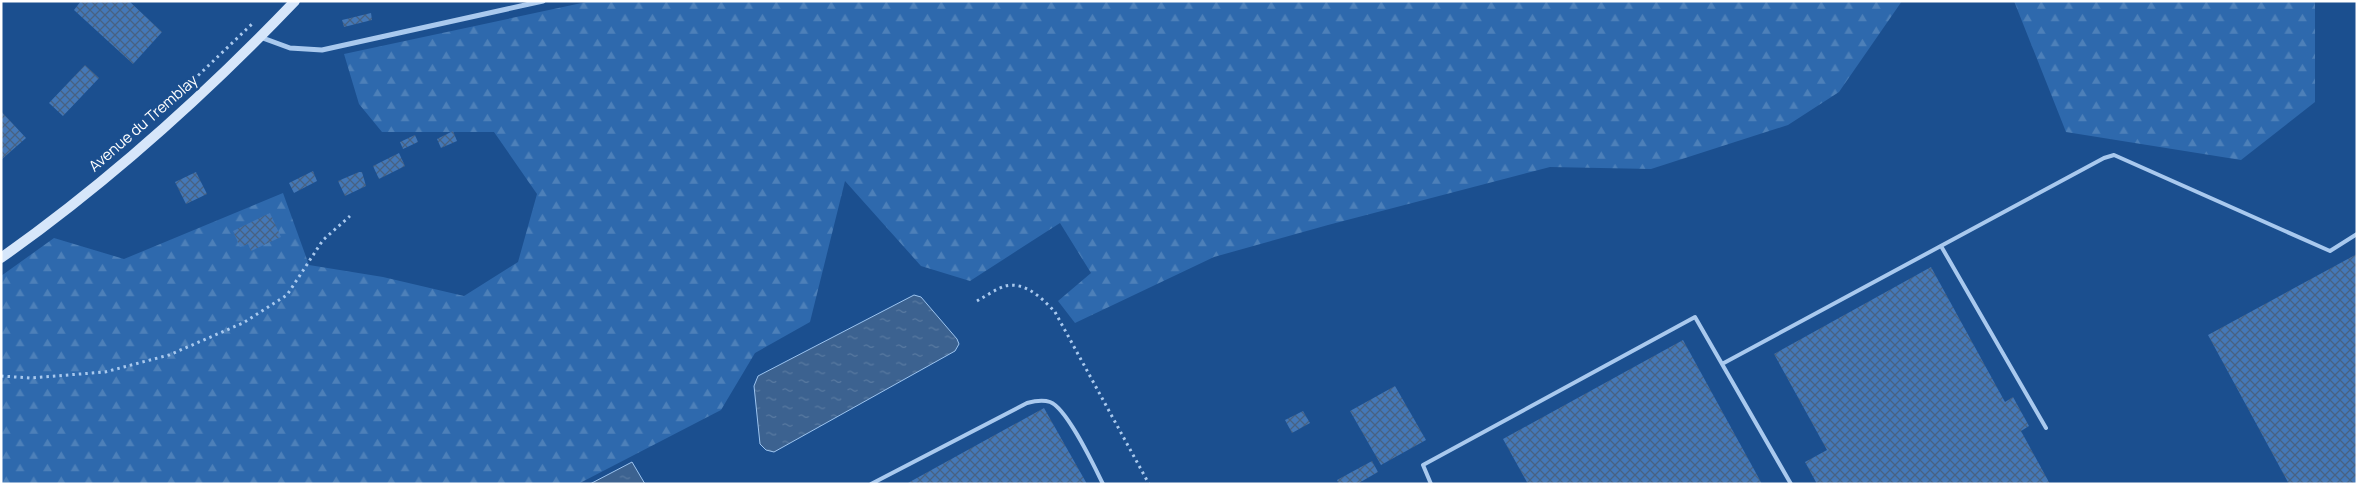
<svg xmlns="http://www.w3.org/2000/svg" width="2358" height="485" viewBox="0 0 2358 485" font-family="Manrope,sans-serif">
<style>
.forest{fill:url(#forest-firs)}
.water{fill:url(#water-ripples);stroke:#9cc4f0}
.building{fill:url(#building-cross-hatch)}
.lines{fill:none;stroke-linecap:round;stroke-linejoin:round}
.path{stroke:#a9c9ee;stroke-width:3;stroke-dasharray:2.5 4;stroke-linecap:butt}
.lane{stroke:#a9c9ee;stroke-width:4}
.street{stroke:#a9c9ee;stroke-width:5}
.secondary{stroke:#d6e6fa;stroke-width:10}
.labels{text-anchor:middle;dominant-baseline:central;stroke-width:4.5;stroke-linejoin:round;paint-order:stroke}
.street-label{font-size:15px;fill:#fff;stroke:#1b4f8f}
</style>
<defs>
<pattern id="forest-firs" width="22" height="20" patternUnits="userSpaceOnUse" patternTransform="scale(1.25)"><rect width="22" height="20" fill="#2e69ad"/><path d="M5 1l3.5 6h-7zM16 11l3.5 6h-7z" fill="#4d80b9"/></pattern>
<pattern id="water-ripples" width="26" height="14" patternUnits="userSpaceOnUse" patternTransform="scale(1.25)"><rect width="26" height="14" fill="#3c6290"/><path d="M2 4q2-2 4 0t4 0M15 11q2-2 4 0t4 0" fill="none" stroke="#597aa1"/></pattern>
<pattern id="building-cross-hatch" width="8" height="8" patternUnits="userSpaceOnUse" patternTransform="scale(1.25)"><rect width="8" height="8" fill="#4478b7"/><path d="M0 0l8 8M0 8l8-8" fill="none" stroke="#486282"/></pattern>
</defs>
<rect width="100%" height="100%" fill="#1b4f8f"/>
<path class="forest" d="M 591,1 L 1902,1 L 1839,92 L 1788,125 L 1651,169 L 1550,167 L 1328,225 L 1214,257 L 1075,323 L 1058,301 L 1091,273 L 1060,223 L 970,281 L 921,266 L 845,181 L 810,322 L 755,353 L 721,410 L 578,484 L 1,484 L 1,276 L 54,238 L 124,259 L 283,193 L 309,265 L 383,277 L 464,296 L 518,262 L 537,194 L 494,132 L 382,132 L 359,104 L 344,54 Z
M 2014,1 L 2315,1 L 2315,102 L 2241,160 L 2066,132 Z"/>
<path class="water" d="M 914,295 L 921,297 L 957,339 L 959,344 L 955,351 L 774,452 L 766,450 L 760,444 L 754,386 L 758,376 Z
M 632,462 L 645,484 L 590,484 Z"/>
<path class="building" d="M 81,1 L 129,1 L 162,32 L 133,64 L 74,10 Z
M 371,13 L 372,20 L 344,27 L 342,20 Z
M 85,65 L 99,78 L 63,116 L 49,103 Z
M 1,111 L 26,138 L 1,160 Z
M 453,131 L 457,141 L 441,148 L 437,139 Z
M 415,135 L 418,142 L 403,149 L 400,142 Z
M 399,153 L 405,166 L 379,179 L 373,166 Z
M 313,171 L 317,181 L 294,193 L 289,183 Z
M 196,172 L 207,194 L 186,204 L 175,182 Z
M 359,172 L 362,172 L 366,186 L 345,196 L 338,181 Z
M 270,213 L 281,237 L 251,251 L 248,244 L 240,247 L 233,231 Z
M 2357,254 L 2357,484 L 2289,484 L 2208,335 Z
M 1931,267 L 2005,402 L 2013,397 L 2029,426 L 2021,431 L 2050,484 L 1817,484 L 1805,462 L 1827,450 L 1774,354 Z
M 1683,340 L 1762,484 L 1528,484 L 1503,439 Z
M 1395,386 L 1426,440 L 1381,465 L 1350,411 Z
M 1044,408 L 1087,484 L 906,484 Z
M 1303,411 L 1310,423 L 1292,433 L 1285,420 Z
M 1372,461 L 1378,472 L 1357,484 L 1339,484 L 1337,480 Z"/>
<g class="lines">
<path class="path" d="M 184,89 L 254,22
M 977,301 C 986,296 996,289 1005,286 C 1025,281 1043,299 1055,312 L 1149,484
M 1,376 L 30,378 L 105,372 L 169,355 L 243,323 L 287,295 L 323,240 L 350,216"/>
<path class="lane" d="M 1941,246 L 2046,428
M 1722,364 L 2104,158 L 2114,155 L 2330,251 L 2357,234
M 871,484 L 1027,403 C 1034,401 1042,399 1050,402 C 1067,408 1094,466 1103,484
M 1431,484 L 1423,465 L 1695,317 L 1791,484"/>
<path class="street" d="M 260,37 L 290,48 L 322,50 L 543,1"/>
<path class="secondary" d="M 1,258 C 107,183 206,94 295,1"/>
</g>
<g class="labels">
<g class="street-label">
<text transform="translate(143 123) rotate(-41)">Avenue du Tremblay</text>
</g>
</g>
<rect width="2358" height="485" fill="none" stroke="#ffffff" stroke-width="5"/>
</svg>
